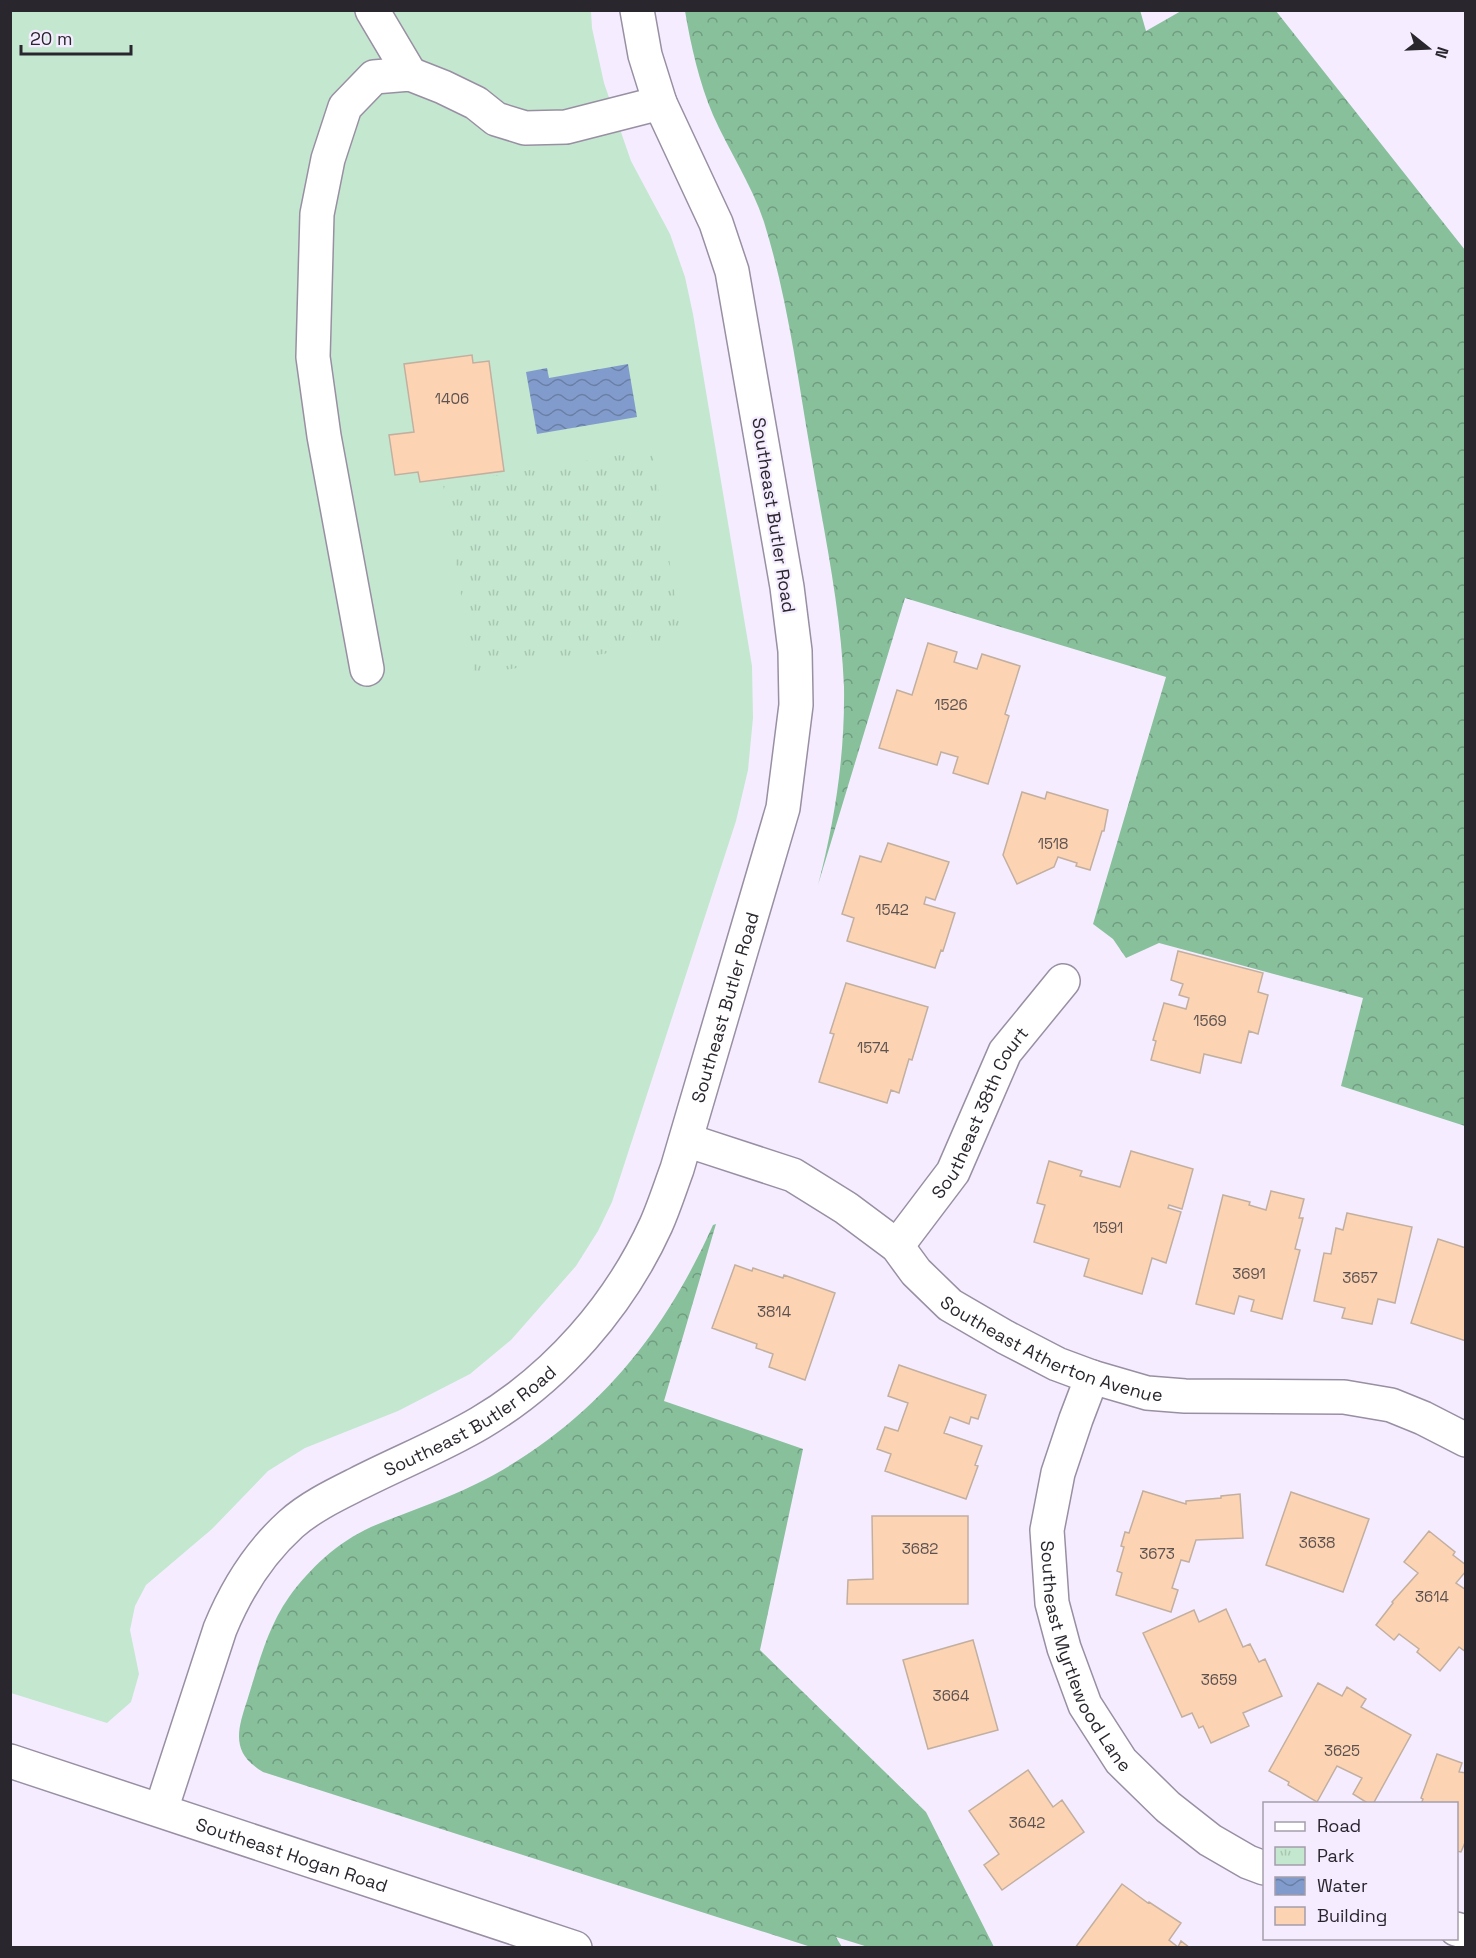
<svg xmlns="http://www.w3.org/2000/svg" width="1476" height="1958" viewBox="0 0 1476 1958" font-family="'Space Grotesk',sans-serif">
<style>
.grass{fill:#c4e7cf}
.forest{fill:url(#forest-crowns)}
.park{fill:url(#park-tufts)}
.water{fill:url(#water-waves)}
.building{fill:#fcd4b4;stroke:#c3af9f;stroke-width:1.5}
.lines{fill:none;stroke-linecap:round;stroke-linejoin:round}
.minor-casing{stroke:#998fa3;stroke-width:36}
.major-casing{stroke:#998fa3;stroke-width:36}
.minor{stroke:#fff;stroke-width:33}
.major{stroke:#fff;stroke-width:33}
.labels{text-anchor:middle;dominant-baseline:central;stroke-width:4.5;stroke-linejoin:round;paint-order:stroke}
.number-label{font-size:15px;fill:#5e5250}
.street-label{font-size:18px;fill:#2a262e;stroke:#f5edff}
</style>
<defs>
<pattern id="forest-crowns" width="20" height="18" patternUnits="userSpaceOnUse" patternTransform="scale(1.5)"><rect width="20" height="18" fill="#89c09c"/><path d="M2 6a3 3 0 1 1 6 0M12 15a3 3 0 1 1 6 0" fill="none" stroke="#709c80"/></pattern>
<pattern id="park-tufts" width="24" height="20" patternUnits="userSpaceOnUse" patternTransform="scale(1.5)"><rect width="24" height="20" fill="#c4e7cf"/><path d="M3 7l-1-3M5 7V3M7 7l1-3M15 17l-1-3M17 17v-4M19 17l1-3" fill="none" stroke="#a9c6b2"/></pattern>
<pattern id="water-waves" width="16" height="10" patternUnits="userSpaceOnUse" patternTransform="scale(1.5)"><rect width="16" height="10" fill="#819ccc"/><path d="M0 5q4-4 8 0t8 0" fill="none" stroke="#6a7fa6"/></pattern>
</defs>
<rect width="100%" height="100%" fill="#f5edff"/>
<path class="grass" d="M 11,11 L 591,11 L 592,28 L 604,83 L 631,161 L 670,234 L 685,277 L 693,314 L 752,666 L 753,718 L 748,770 L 736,821 L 612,1202 L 598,1231 L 576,1266 L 511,1340 L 470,1374 L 398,1411 L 305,1448 L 268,1471 L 212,1529 L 146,1585 L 135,1606 L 130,1630 L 139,1674 L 131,1702 L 107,1723 L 11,1693 Z"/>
<path class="forest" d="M 1140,10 L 1146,31 L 1181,11 L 1276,11 L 1465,250 L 1465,1126 L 1341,1086 L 1363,998 L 1159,943 L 1126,958 L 1113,939 L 1093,924 L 1166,677 L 905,598 L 818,885 C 835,820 845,755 844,687 C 841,607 823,528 810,449 C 797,373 787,296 764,222 C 752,185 729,151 713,115 C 699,82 691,46 685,11 Z
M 716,1224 L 664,1401 L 803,1449 L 760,1650 L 926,1812 L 994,1947 L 868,1947 L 836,1937 L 842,1947 L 811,1947 L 263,1772 C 231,1753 237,1731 247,1701 C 258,1666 267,1628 289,1597 C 310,1568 338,1542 371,1527 C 406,1512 442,1501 476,1484 C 515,1465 552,1439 584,1410 C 642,1357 681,1296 713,1225 Z"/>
<path class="park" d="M 652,450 L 682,641 L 474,675 L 443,484 Z"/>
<path class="water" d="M 628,364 L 637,417 L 537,434 L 526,372 L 547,368 L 549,378 Z"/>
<path class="building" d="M 472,355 L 473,363 L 489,361 L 504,471 L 420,482 L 418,472 L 395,475 L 389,435 L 414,432 L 404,364 Z
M 928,643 L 957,652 L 954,662 L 977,669 L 982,654 L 1020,666 L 1005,714 L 1009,716 L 988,784 L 953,773 L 958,757 L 941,752 L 937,765 L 879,748 L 897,690 L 912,695 Z
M 1022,792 L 1045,799 L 1047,792 L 1108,810 L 1104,831 L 1102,831 L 1090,870 L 1076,866 L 1077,863 L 1058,857 L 1054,867 L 1017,884 L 1003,855 Z
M 888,843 L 949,862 L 935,900 L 926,897 L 924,904 L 955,913 L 943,951 L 941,950 L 935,968 L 847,941 L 854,918 L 842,914 L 860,856 L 881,862 Z
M 1178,951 L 1263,973 L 1258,992 L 1268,995 L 1258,1034 L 1249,1031 L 1241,1063 L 1204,1054 L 1200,1073 L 1151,1060 L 1156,1041 L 1153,1040 L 1164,1003 L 1186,1009 L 1189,998 L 1179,995 L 1183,984 L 1171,980 Z
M 846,983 L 928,1007 L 912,1060 L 909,1059 L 899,1093 L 891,1090 L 887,1103 L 819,1082 L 834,1034 L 830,1033 Z
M 1131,1151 L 1193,1169 L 1182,1209 L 1169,1205 L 1168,1208 L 1181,1212 L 1166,1263 L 1152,1258 L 1142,1294 L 1084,1276 L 1089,1259 L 1034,1242 L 1045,1205 L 1037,1203 L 1049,1161 L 1082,1171 L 1080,1176 L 1120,1187 Z
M 1271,1191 L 1304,1199 L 1299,1218 L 1303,1218 L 1295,1249 L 1300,1250 L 1282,1319 L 1251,1311 L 1254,1300 L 1239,1296 L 1234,1314 L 1196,1304 L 1223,1195 L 1250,1202 L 1249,1205 L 1266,1210 Z
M 1347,1213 L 1412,1227 L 1395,1303 L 1378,1299 L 1372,1324 L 1342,1318 L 1345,1308 L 1314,1301 L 1324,1253 L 1331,1254 L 1336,1228 L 1343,1230 Z
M 1438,1239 L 1466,1248 L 1466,1341 L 1411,1323 Z
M 735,1265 L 752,1271 L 753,1268 L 783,1278 L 784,1275 L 835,1293 L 805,1380 L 769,1367 L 773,1354 L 756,1348 L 757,1344 L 712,1328 Z
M 899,1365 L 986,1395 L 978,1419 L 971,1417 L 969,1424 L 950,1417 L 944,1433 L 982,1446 L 975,1465 L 978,1466 L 966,1499 L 885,1471 L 891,1454 L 877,1449 L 885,1427 L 898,1431 L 908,1403 L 888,1396 Z
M 1143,1491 L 1186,1504 L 1186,1501 L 1221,1498 L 1221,1496 L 1240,1494 L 1243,1538 L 1196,1540 L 1189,1562 L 1181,1560 L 1172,1588 L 1178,1590 L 1171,1612 L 1116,1595 L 1122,1573 L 1117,1571 L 1124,1547 L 1121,1546 L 1125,1532 L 1129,1533 Z
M 1291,1492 L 1369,1519 L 1343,1592 L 1266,1565 Z
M 872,1516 L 968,1516 L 968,1604 L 847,1604 L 848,1580 L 873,1579 Z
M 1429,1531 L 1455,1552 L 1453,1555 L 1466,1565 L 1466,1571 L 1456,1583 L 1466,1590 L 1466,1652 L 1459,1647 L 1440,1671 L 1417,1652 L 1419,1649 L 1399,1634 L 1394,1640 L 1376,1625 L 1393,1603 L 1392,1602 L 1418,1573 L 1404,1562 Z
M 1226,1609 L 1243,1647 L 1250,1644 L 1259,1662 L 1265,1659 L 1282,1696 L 1243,1713 L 1249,1726 L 1211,1743 L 1203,1726 L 1199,1728 L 1192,1713 L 1182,1717 L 1143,1633 L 1194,1610 L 1199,1622 Z
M 973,1640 L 998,1730 L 928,1749 L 903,1660 Z
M 1318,1683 L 1342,1696 L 1347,1687 L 1366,1699 L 1361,1707 L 1411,1735 L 1373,1804 L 1369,1804 L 1353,1794 L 1362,1778 L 1337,1766 L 1317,1802 L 1288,1785 L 1289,1782 L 1269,1771 Z
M 1437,1754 L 1462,1763 L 1459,1772 L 1466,1773 L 1466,1840 L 1461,1852 L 1456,1851 L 1456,1804 L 1421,1804 L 1423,1799 L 1421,1798 Z
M 1028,1770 L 1053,1807 L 1062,1800 L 1084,1832 L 1002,1890 L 984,1865 L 999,1854 L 969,1811 Z
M 1122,1884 L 1148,1903 L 1149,1902 L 1181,1923 L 1169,1940 L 1178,1947 L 1181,1941 L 1190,1948 L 1075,1948 Z"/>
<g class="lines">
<defs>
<g id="minor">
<path d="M 372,10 L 410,74"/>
<path d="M 367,669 L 324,436 L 313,357 L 317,214 L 328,159 L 345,107 L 374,77 L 410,74 L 443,87 L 476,103 L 496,119 L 525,128 L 566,127 L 660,103"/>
<path id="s1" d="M 686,1140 L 793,1175 L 846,1208 L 897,1246 L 916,1272 L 950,1305 L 1005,1337 L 1057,1364 L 1092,1377 L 1147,1393 L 1185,1396 L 1344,1397 L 1391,1405 L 1423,1418 L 1466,1440"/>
<path id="s2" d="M 897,1246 L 953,1172 L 1005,1052 L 1063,981"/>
<path id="s3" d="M 1092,1377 L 1076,1419 L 1058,1473 L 1047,1530 L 1052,1603 L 1064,1648 L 1085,1705 L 1121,1761 L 1168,1807 L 1210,1840 L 1248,1862 L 1264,1868"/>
<path d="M 1456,1929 L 1466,1932"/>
</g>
<g id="major">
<path id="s4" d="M 10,1761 L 575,1948"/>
<path id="s5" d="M 161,1810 L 220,1629 C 236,1590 260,1552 291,1524 C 310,1507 335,1495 357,1484 C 398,1463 441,1446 480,1423 C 556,1378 619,1306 656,1225 C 664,1207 670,1188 677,1169 L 783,808 L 796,705 L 795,651 L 787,587 L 732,271 L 716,223 L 660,103 L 645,55 L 637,10"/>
</g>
</defs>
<use href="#minor" class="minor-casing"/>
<use href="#major" class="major-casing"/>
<use href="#minor" class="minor"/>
<use href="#major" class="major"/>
</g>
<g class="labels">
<g class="number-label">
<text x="452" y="398">1406</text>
<text x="951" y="704">1526</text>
<text x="1053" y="843">1518</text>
<text x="892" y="909">1542</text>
<text x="1210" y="1020">1569</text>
<text x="873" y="1047">1574</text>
<text x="1108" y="1227">1591</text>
<text x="1249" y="1273">3691</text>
<text x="1360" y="1277">3657</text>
<text x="774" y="1311">3814</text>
<text x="1317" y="1542">3638</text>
<text x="920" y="1548">3682</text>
<text x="1157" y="1553">3673</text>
<text x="1432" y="1596">3614</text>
<text x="1219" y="1679">3659</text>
<text x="951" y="1695">3664</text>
<text x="1342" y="1750">3625</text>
<text x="1027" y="1822">3642</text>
</g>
<g class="street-label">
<text transform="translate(774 515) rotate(81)">Southeast Butler Road</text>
<text stroke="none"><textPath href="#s5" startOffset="1030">Southeast Butler Road</textPath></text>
<text stroke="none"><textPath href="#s2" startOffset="158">Southeast 38th Court</textPath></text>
<text stroke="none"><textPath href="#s1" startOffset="430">Southeast Atherton Avenue</textPath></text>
<text stroke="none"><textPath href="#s5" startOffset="525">Southeast Butler Road</textPath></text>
<text stroke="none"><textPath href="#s3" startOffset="294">Southeast Myrtlewood Lane</textPath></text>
<text stroke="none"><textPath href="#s4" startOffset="297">Southeast Hogan Road</textPath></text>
</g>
</g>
<rect width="1476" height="1958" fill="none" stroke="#2a262e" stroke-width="24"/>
<rect x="1263" y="1802" width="195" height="138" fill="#f5edff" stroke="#a49dab" stroke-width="1.5"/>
<rect x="1275" y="1822" width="30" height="9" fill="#ffffff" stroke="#a49dab" stroke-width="1.5"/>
<text x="1317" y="1832" font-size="18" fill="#2a262e">Road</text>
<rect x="1275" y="1847" width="30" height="18" fill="url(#park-tufts)" stroke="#a49dab" stroke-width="1.5"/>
<text x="1317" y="1862" font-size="18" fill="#2a262e">Park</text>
<rect x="1275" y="1877" width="30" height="18" fill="url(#water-waves)" stroke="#a49dab" stroke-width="1.5"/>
<text x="1317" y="1892" font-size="18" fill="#2a262e">Water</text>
<rect x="1275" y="1907" width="30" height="18" fill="#fcd4b4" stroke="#a49dab" stroke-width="1.5"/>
<text x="1317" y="1922" font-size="18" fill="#2a262e">Building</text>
<g transform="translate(1428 48) rotate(108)" stroke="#f5edff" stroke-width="4.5" paint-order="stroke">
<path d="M0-4.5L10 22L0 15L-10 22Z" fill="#2a262e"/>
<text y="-9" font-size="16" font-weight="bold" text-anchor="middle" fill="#2a262e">N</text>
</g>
<path d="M21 45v9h110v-9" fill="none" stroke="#2a262e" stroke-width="3"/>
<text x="30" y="45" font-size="18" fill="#2a262e" stroke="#f5edff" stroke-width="4.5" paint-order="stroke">20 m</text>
</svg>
